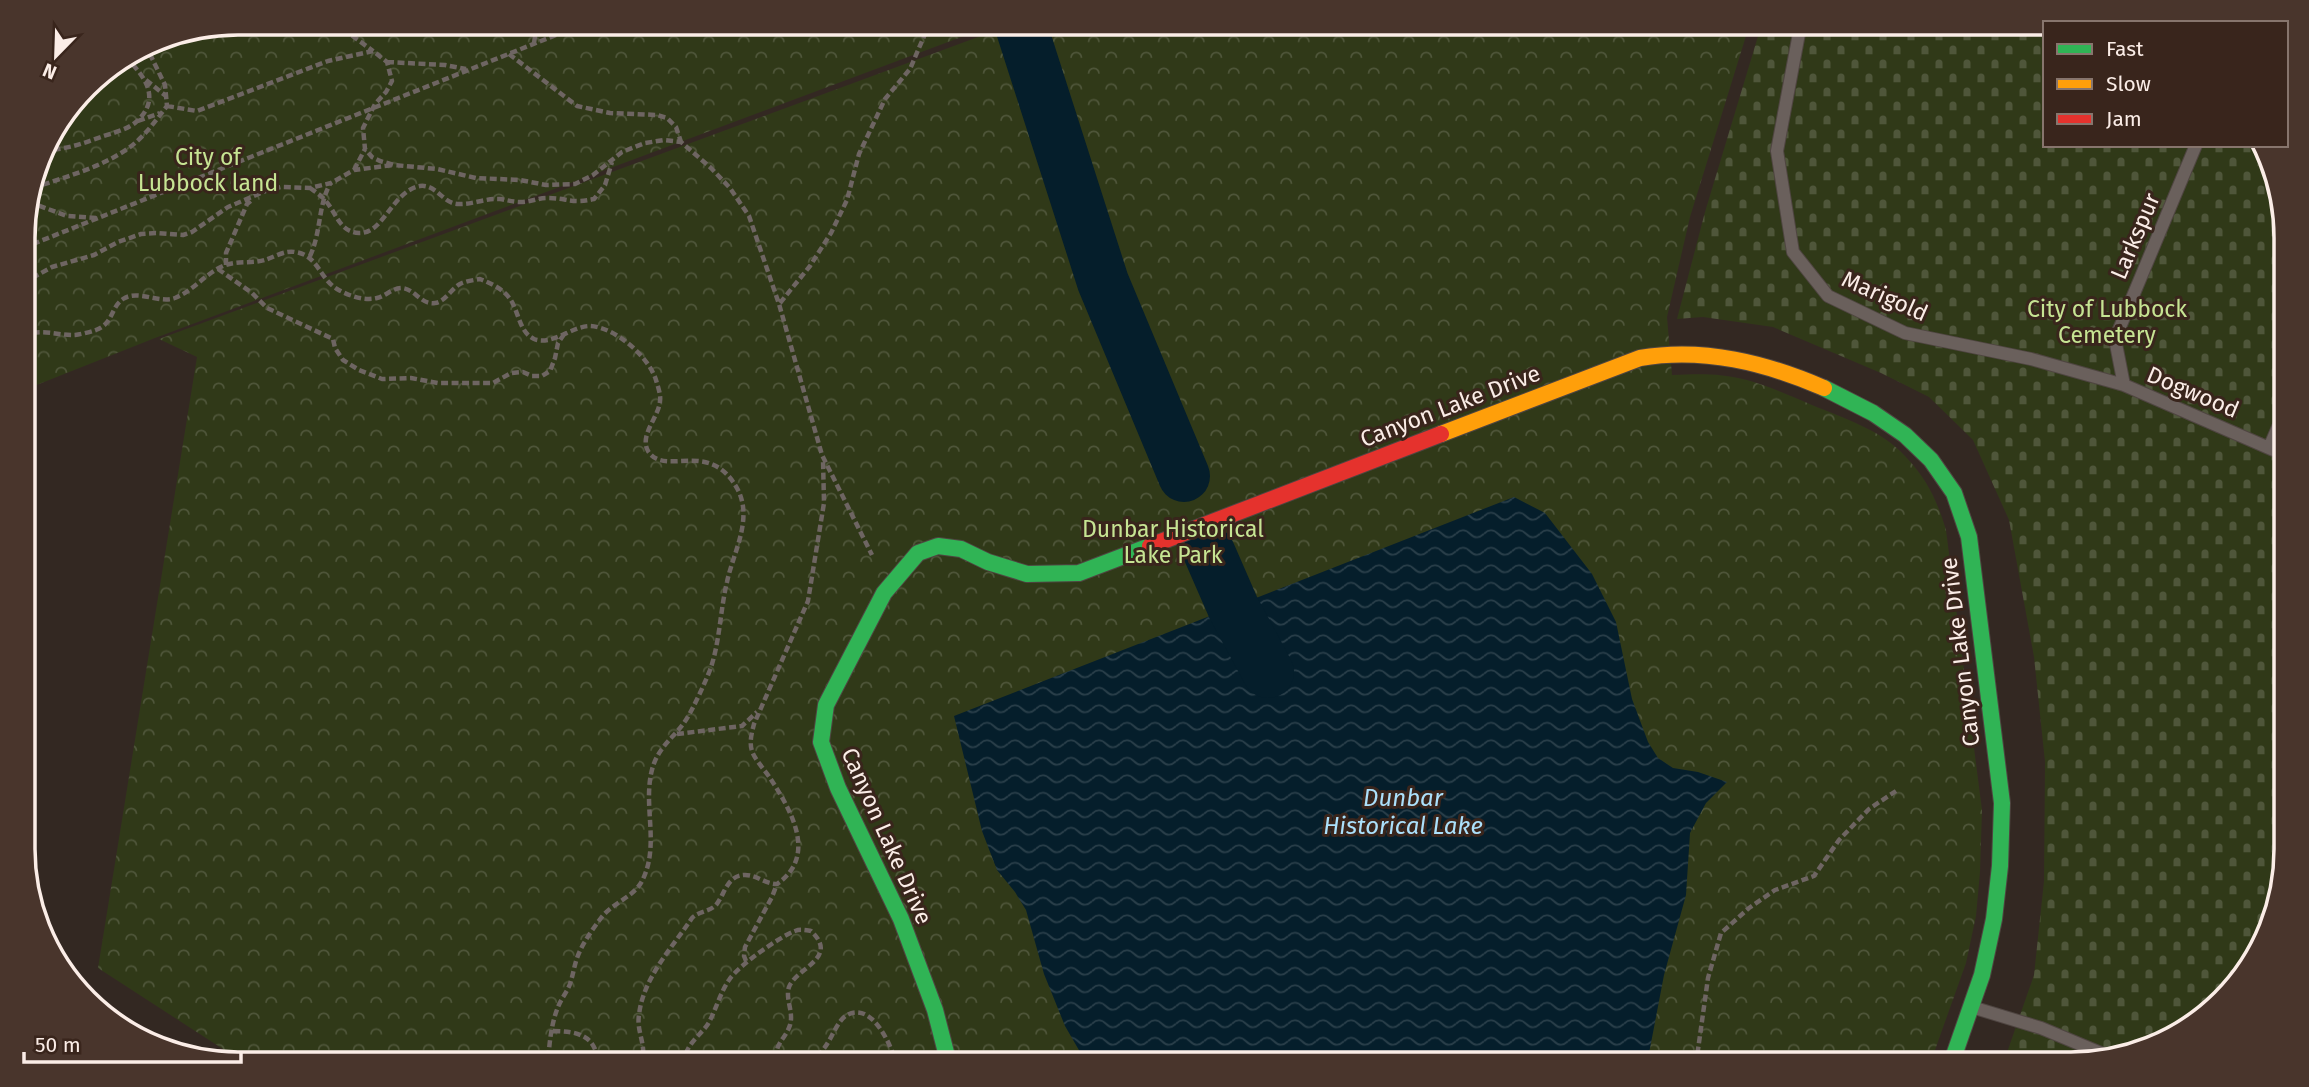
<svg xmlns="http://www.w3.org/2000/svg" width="2309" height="1087" viewBox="0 0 2309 1087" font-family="'Fira Sans',sans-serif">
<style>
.forest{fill:url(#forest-crowns)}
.cemetery{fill:url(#cemetery-stones)}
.water{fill:url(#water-waves)}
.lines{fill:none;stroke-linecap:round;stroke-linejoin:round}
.river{stroke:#051e2b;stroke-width:52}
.lane-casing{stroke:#4f4541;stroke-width:14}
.fast-casing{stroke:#4f4541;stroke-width:18}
.slow-casing{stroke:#4f4541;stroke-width:18}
.jam-casing{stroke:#4f4541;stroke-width:18}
.path{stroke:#6e6562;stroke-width:4.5;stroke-dasharray:7 3.5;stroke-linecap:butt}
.lane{stroke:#6a605c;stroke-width:12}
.fast{stroke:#30b455;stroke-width:16}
.slow{stroke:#ff9f0a;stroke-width:16}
.jam{stroke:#e5322d;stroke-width:16}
.labels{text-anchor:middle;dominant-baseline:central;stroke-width:6;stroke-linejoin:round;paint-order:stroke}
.park-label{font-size:23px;fill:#c6e493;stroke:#39251c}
.street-label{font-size:23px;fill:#fbede7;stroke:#39251c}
.water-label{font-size:24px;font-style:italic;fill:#abe0fb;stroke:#39251c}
.rim{fill:none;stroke:#fbede7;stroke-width:3.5}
</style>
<defs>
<pattern id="forest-crowns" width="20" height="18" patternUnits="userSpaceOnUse" patternTransform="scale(1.75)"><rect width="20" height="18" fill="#303918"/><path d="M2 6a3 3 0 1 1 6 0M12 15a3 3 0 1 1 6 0" fill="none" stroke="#4f563a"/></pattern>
<pattern id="cemetery-stones" width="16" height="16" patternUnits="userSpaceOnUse" patternTransform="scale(1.75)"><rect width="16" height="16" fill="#303918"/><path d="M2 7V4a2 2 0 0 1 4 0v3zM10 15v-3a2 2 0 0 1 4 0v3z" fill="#4f563a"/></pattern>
<pattern id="water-waves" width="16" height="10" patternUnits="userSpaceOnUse" patternTransform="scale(1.75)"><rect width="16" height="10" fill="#051e2b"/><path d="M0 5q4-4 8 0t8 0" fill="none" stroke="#2a3f4a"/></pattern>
</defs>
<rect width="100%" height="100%" fill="#332822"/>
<path class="forest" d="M 238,23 L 999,23 L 155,338 L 24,390 L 23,224 L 45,143 L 96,77 L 156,39 Z
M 1016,23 L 1750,23 L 1690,217 L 1667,317 L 1672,375 C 1699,374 1720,373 1747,380 C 1769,386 1791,396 1812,405 C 1843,418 1882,430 1905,456 C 1927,479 1937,500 1946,530 L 1982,810 L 1980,872 L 1976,916 L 1966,963 L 1930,1064 L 246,1064 L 98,968 L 197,357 L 159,339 Z"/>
<path class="cemetery" d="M 1762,23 L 2045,23 L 2045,145 L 2258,145 L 2284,211 L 2286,849 L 2270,932 L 2241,980 L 2191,1028 L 2084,1064 L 2003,1064 L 2034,975 L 2044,881 L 2045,762 L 2034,657 L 2009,520 L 1973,440 L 1929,397 L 1881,373 L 1773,327 L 1703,317 L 1677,319 L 1705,212 Z"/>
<path class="water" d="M 1514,497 L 1545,513 L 1592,574 L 1616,622 L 1632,699 L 1648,742 L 1658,758 L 1673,768 L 1698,772 L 1727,782 L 1706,803 L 1690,833 L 1686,895 L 1664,975 L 1647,1064 L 1087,1064 L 1065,1026 L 1044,974 L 1026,910 L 1015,892 L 997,870 L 982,831 L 954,716 Z"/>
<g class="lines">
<path class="river" d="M 1020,23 L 1103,282 L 1184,476
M 1209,552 L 1233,607 L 1268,672"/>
<defs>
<path id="lane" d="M 1803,23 L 1800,28 L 1777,151 L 1793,252 L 1828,296 L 1905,333 L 2031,359 L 2124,385 L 2285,455
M 2124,385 L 2115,339 L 2196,145
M 2269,448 L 2285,411
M 1975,1008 L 2041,1028 L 2108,1056"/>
<path id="fast" d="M 1824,388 L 1873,413 L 1905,435 L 1931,460 L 1954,493 L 1969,537 L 2002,803 L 2000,866 L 1994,919 L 1982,975 L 1951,1064
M 949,1064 L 935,1010 L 901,919 L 838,788 L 821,742 L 826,705 L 884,593 L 918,553 L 938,546 L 961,549 L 988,562 L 1027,574 L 1079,573 L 1150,546"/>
<path id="slow" d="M 1441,434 L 1640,358 C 1704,347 1766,363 1824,388"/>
<path id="jam" d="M 1150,546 L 1441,434"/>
</defs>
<use href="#lane" class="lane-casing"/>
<use href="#fast" class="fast-casing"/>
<use href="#slow" class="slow-casing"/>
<use href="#jam" class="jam-casing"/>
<path class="path" d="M 335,23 L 373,51
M 534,43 L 537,23
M 509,54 L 577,106 L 610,113 L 657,115 L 667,118 L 676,127 L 681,142
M 387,62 L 445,65 L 466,69
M 146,80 L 166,96
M 167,106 L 197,111 L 328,61 L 373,51 L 387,62 L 392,81 L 386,92 L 375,104 L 363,128 L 365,149 L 372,157 L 380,161 L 394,165 L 437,169 L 476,178 L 520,180 L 546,185 L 575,184 L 593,175 L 622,152 L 645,143 L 664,140 L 681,142 L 711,168 L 730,188 L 749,216 L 779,304 L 822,455 L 872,555
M 138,121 L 160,113
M 43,150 C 65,150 81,144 101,137 C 112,133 127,130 136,122 C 162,99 145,76 126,58
M 354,170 L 365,149
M 33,188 C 65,177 103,167 130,147 C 145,136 156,120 167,106 L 165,85 L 146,46
M 310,188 C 314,191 319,194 323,198 C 336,210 338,232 359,233 C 384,234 392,191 420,186 C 436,184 443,203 457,204 C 472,205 485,198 500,199 C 507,200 513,202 521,202 C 530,202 538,198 547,198 C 568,198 571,204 594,199 L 605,185 L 612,162
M 29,202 L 67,216 L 96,218
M 23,248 L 586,23
M 310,256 C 321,233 318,206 330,184
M 226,265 L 226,253 L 247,204 L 252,200
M 218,269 L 252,293 L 267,308 L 333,339 L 335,348 L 343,360 L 359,370 L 382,379 L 411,378 L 438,383 L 493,383 L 511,373 L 523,372 L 532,376 L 542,376 L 550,371 L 555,358 L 558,343 L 565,333
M 23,283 L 52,267 L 94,255 L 118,242 L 141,234 L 156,233 L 183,235 L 192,232 L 228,207 L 268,190 L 281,187 L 310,188 L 331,183 L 354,170 L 393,165
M 780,303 L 810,266 L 831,233 L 847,200 L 859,154 L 885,99 L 910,69 L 925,34 L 927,23
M 23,337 C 39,327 58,336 75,335 C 82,334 90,332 96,330 C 114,323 110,308 123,299 C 138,289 159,304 175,298 C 193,291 205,274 223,266 C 237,260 251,264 265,260 C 274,257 285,250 295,252 C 318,255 319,278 337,289 C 349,296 364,301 377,298 C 386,296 392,288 402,288 C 415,289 421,305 435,303 C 445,302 451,289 460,284 C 466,281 474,280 480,279 C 493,284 507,291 513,304 C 519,316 521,333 534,339 C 552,346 572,326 590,326 C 615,327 649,357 656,380 C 658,387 661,395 660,401 C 659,417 639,435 648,451 C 665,478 710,437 738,490 C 753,520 733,553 727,582 C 720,611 720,642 710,670 C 704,685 697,700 690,713 C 677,738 657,744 651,774 C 644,809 659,845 643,879 C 635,897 613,902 601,918 C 592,930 582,944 577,958 C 574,967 573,975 570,984 C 567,992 561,999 558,1007 C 551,1024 549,1046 548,1064
M 677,734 L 742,726 L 757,712
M 746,961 L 744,956 L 745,947 L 772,897 L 777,884
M 553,1031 C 578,1031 597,1036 598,1064
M 641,1064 C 648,1047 636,1032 639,1015 C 643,978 672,948 692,918 C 699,911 709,912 716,905 C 725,894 727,875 745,875 C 757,875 765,884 777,884 C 818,856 791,810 770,778 C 765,770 755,760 752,751 C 749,742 752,732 754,724 L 808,601 L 824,503 L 823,459
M 687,1064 C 680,1049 700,1036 708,1024 C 716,1010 720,993 729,980 C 738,966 779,937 795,931 C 800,929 805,930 811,931 C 840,958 796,968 789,987 C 785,999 794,1012 790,1025 C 785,1041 771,1045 779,1064
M 810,1064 C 815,1059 821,1053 825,1047 C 832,1038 837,1021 847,1015 C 872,1001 892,1046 896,1064
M 1696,1064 L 1708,978 L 1721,933 L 1749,908 L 1775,890 L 1814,876 L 1839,840 L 1869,809 L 1896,791"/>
<use href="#lane" class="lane"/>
<use href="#fast" class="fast"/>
<use href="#slow" class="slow"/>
<use href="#jam" class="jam"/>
</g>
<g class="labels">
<g class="park-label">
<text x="208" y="157">City of<tspan x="208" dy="26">Lubbock land</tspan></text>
<text x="2107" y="309">City of Lubbock<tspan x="2107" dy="26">Cemetery</tspan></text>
<text x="1173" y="529">Dunbar Historical<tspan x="1173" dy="26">Lake Park</tspan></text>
</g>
<g class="street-label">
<text transform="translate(2135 236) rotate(-67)">Larkspur</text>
<text transform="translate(1885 296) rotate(24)">Marigold</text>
<text transform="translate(2193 392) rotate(23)">Dogwood</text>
<text transform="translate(1450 406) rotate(-21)">Canyon Lake Drive</text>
<text transform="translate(1960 652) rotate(-97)">Canyon Lake Drive</text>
<text transform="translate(887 836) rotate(66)">Canyon Lake Drive</text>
</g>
<g class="water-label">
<text x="1403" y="798">Dunbar<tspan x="1403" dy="28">Historical Lake</tspan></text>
</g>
</g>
<path d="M0 0H2309V1087H0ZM238 35H2071A203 203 0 0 1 2274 238V849A203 203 0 0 1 2071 1052H238A203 203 0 0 1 35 849V238A203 203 0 0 1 238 35Z" fill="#49352c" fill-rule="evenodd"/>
<path class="rim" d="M238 35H2071A203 203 0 0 1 2274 238V849A203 203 0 0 1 2071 1052H238A203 203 0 0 1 35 849V238A203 203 0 0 1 238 35Z"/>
<rect x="2043" y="21" width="245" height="126" fill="#39251c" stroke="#87756d" stroke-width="2"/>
<rect x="2057" y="44" width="35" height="10" fill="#30b455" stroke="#87756d" stroke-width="2"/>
<text x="2106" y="56" font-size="21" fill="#fbede7">Fast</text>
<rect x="2057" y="79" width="35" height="10" fill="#ff9f0a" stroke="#87756d" stroke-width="2"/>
<text x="2106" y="91" font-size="21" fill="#fbede7">Slow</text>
<rect x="2057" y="114" width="35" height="10" fill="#e5322d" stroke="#87756d" stroke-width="2"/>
<text x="2106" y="126" font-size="21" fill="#fbede7">Jam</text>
<g transform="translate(56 56) rotate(203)" stroke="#39251c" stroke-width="5" paint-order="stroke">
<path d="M0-5L12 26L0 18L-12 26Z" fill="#fbede7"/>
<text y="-10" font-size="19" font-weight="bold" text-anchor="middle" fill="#fbede7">N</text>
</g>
<path d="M24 1052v10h217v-10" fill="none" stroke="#fbede7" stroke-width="3.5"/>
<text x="35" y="1052" font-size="21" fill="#fbede7" stroke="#39251c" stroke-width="5" paint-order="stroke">50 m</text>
</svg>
